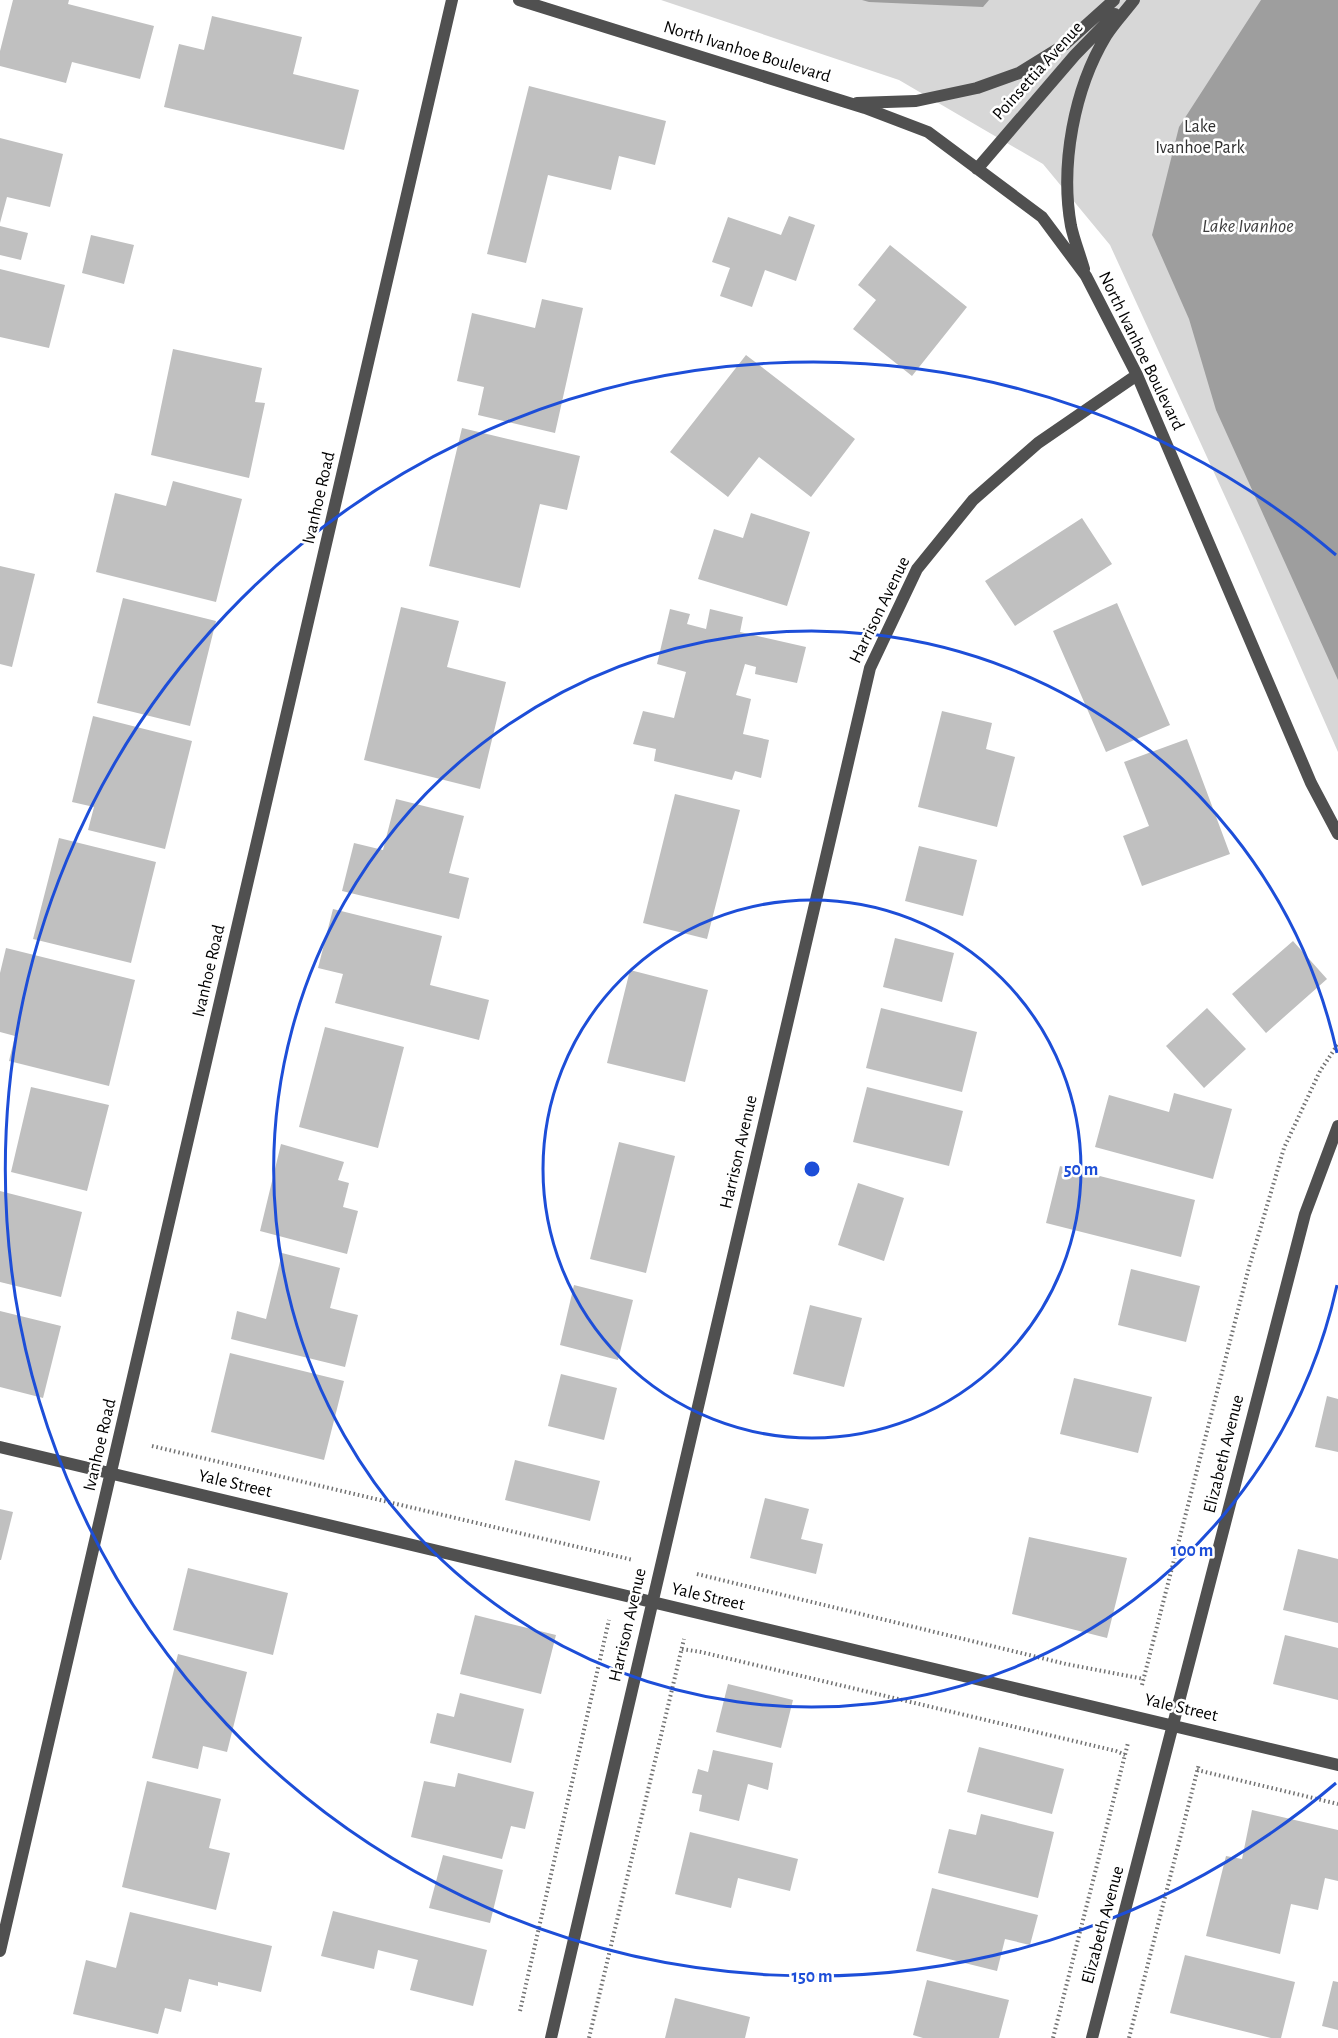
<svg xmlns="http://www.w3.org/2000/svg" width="1338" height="2038" viewBox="0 0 1338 2038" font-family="'Alegreya Sans',sans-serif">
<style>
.green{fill:#d7d7d7}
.water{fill:#9e9e9e}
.building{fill:#c0c0c0}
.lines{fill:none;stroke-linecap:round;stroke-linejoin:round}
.path{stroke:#727272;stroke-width:4;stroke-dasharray:1.5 3;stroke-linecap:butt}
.street{stroke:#505050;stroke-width:12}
.ring{fill:none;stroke:#1d4ed8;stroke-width:3}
.labels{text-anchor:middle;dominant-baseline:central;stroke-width:5;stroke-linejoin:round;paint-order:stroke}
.street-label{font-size:18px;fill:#000;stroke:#fff}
.park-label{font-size:18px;fill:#2e2e2e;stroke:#fff}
.water-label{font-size:20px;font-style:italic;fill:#3f3f3f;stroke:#fff}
.centre{fill:#1d4ed8;stroke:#fff;stroke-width:3}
.ring-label{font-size:18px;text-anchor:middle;font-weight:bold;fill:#1d4ed8;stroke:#fff;stroke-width:5;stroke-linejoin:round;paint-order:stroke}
</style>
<rect width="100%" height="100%" fill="#fff"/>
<path class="green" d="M 661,0 L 1338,0 L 1338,752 L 1244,538 L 1110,245 L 1043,164 L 899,80 Z"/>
<path class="water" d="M 862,0 L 989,0 L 983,7 L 869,2 Z
M 1261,0 L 1338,0 L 1338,680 L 1216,410 L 1189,319 L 1152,235 L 1179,127 Z"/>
<path class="building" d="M 13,0 L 69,0 L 68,4 L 154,26 L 140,79 L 72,62 L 66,83 L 0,66 L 0,51 Z
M 212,16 L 302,37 L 293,74 L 359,90 L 344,150 L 164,107 L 179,44 L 204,50 Z
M 529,86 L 666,121 L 655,165 L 619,156 L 611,190 L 548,175 L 526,263 L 487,254 Z
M 0,138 L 63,154 L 50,207 L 7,197 L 0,223 Z
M 789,216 L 815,225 L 796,281 L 765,270 L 752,307 L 720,296 L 730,268 L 712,262 L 728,217 L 781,235 Z
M 0,226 L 28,233 L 21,260 L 0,255 Z
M 91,235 L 134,245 L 124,284 L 82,273 Z
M 890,245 L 967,307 L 912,376 L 853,329 L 876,300 L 858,285 Z
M 0,269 L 65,285 L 49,348 L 0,337 Z
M 542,299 L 583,308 L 555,433 L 478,415 L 484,387 L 457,381 L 472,313 L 535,328 Z
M 173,349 L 262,368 L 255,402 L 265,403 L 249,478 L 151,455 Z
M 746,355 L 855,439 L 811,497 L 759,457 L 728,497 L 670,452 Z
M 462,428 L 580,456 L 567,510 L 540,504 L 520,588 L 429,566 Z
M 173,481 L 242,499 L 216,602 L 96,572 L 115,493 L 166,506 Z
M 751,513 L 810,532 L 787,606 L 698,579 L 714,529 L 743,538 Z
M 1082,518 L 1112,564 L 1015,626 L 985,581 Z
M 0,566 L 35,574 L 12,667 L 0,664 Z
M 123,598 L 216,621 L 190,726 L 97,703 Z
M 1117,603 L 1170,725 L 1106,752 L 1053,631 Z
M 401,607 L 459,621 L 447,667 L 506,682 L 480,789 L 364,760 Z
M 670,609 L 690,614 L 687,624 L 706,629 L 710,609 L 743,617 L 740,632 L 806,647 L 797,683 L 755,674 L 756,667 L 745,664 L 736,695 L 751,699 L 743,734 L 769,740 L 761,778 L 735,771 L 732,780 L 654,761 L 656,749 L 633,744 L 643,711 L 674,718 L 686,672 L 657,664 Z
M 942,711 L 992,723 L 986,749 L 1015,757 L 997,827 L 918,807 Z
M 93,716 L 192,741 L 165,849 L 88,830 L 94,807 L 72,802 Z
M 1187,739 L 1230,854 L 1142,886 L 1123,836 L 1149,826 L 1124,762 Z
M 675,794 L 740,810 L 707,939 L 643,923 Z
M 396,799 L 464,816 L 449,873 L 469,878 L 459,919 L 342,891 L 354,843 L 383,850 Z
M 59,838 L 156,862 L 131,963 L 33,939 Z
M 919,846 L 977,860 L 963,916 L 905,901 Z
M 333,909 L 442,936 L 430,985 L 489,1000 L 479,1040 L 335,1003 L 343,974 L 318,968 Z
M 895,938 L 954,953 L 942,1002 L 883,987 Z
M 1293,941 L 1327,979 L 1266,1033 L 1232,994 Z
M 6,948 L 135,980 L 109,1086 L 9,1061 L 15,1036 L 0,1032 L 0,973 Z
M 630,970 L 708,990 L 685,1082 L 607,1063 Z
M 881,1008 L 977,1032 L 962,1092 L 866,1068 Z
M 1207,1008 L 1246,1049 L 1204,1088 L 1166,1046 Z
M 325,1027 L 404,1047 L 378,1148 L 299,1127 Z
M 31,1087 L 109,1105 L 87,1191 L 11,1172 Z
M 867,1087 L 963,1111 L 949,1166 L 853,1142 Z
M 1174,1093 L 1232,1109 L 1213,1179 L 1095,1147 L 1109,1095 L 1169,1112 Z
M 619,1142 L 675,1156 L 646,1273 L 590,1259 Z
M 281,1144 L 344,1162 L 338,1180 L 349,1183 L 343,1207 L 358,1211 L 347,1254 L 260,1231 Z
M 1060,1166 L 1195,1200 L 1181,1257 L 1046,1223 Z
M 858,1183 L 904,1198 L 884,1261 L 838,1245 Z
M 0,1191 L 82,1212 L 61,1297 L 0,1282 Z
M 282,1253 L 340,1268 L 330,1308 L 358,1315 L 345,1367 L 231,1339 L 237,1311 L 266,1319 Z
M 1131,1269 L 1200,1286 L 1186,1342 L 1118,1325 Z
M 574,1285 L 633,1300 L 618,1360 L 560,1345 Z
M 810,1305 L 862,1318 L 844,1387 L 793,1374 Z
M 0,1311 L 61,1326 L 43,1398 L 0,1387 Z
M 230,1353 L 344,1381 L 324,1460 L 211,1432 Z
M 561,1374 L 617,1388 L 604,1440 L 548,1426 Z
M 1074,1378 L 1152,1397 L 1138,1453 L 1060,1434 Z
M 1327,1396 L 1338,1399 L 1338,1452 L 1315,1447 Z
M 515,1460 L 600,1481 L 590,1521 L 505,1500 Z
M 765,1498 L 809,1509 L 801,1539 L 823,1544 L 816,1574 L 750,1558 Z
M 0,1509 L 13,1512 L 1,1560 L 0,1560 Z
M 1029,1537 L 1127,1558 L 1107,1638 L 1012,1614 Z
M 1298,1549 L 1338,1559 L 1338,1623 L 1283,1610 Z
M 188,1568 L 288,1593 L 273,1655 L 173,1630 Z
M 475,1615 L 556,1635 L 541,1694 L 460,1674 Z
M 1285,1635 L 1338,1648 L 1338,1700 L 1273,1684 Z
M 178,1654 L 247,1672 L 227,1752 L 203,1746 L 198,1769 L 152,1758 Z
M 728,1684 L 793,1700 L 781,1748 L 716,1732 Z
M 460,1693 L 524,1709 L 511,1763 L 430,1743 L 437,1713 L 454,1717 Z
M 979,1747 L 1064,1769 L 1052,1814 L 967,1792 Z
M 713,1750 L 773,1763 L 768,1790 L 748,1784 L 739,1821 L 699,1811 L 702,1795 L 692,1793 L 698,1769 L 708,1772 Z
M 458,1773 L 534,1792 L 525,1829 L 511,1826 L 502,1859 L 411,1837 L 424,1781 L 455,1787 Z
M 147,1781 L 221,1799 L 209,1848 L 230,1853 L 216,1910 L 122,1887 Z
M 1252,1810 L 1338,1830 L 1338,1881 L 1325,1878 L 1318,1910 L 1291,1904 L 1280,1954 L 1206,1936 L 1226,1856 L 1242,1859 Z
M 981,1814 L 1054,1832 L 1038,1898 L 938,1873 L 949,1829 L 976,1835 Z
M 690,1832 L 798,1859 L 790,1891 L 738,1878 L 731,1908 L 675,1894 Z
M 443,1855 L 503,1870 L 490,1923 L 429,1908 Z
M 932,1888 L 1038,1915 L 1030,1945 L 1005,1939 L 997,1971 L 916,1951 Z
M 333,1911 L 487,1950 L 473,2006 L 410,1990 L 418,1960 L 378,1950 L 374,1969 L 321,1956 Z
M 130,1912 L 272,1946 L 261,1992 L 218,1982 L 218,1986 L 189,1979 L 181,2012 L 165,2008 L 158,2034 L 73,2014 L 86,1960 L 116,1968 Z
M 1185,1955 L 1295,1982 L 1281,2038 L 1271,2038 L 1170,2013 Z
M 927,1980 L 1009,2000 L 999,2038 L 923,2038 L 913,2035 Z
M 1333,1981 L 1338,1982 L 1338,2030 L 1322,2026 Z
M 675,1998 L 750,2017 L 745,2038 L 665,2038 Z"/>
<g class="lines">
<path class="path" d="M 152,1446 L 633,1560
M 697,1574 L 1066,1664 L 1144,1679
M 682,1649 L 701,1652 L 1116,1751 L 1125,1755
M 1142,1685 L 1249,1267 L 1284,1148 L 1320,1071 L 1338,1044
M 1197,1770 L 1338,1804
M 520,2011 L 609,1620
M 589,2038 L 684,1639
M 1053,2038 L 1128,1743
M 1129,2038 L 1199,1764"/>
<path class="street" d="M 519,0 L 865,108 L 928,132 L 1042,217 L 1086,276 L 1137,375 L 1311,783 L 1338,834
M 857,103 L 916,101 L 977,88 L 1019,73 L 1064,45 L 1114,0
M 977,169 L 1075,55 L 1115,14
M 1084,269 C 1080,255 1074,240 1071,226 C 1060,165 1074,89 1106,36 C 1114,23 1125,12 1134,0
M 0,1447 L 1338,1765
M 0,1951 L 452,0
M 551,2038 L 870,668 L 917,569 L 973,500 L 1038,443 L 1137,375
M 1092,2038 L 1305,1214 L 1338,1126"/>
</g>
<g class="ring">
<circle cx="812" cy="1169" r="269"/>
<path d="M1337 1285A538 538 0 1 1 1337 1053"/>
<path d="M1336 1783A807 807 0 1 1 1336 555"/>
</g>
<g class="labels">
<g class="street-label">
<text transform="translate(747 52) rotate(17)">North Ivanhoe Boulevard</text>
<text transform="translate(1038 71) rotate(-48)">Poinsettia Avenue</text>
<text transform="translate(1141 351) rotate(64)">North Ivanhoe Boulevard</text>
<text transform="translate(319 498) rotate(-77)">Ivanhoe Road</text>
<text transform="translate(880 610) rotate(-64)">Harrison Avenue</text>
<text transform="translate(209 971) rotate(-77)">Ivanhoe Road</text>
<text transform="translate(739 1152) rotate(-77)">Harrison Avenue</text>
<text transform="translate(100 1445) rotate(-77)">Ivanhoe Road</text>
<text transform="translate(1224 1454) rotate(-76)">Elizabeth Avenue</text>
<text transform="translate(235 1484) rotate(13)">Yale Street</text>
<text transform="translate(708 1597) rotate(13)">Yale Street</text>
<text transform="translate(628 1625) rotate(-77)">Harrison Avenue</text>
<text transform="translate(1181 1708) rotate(13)">Yale Street</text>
<text transform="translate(1103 1925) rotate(-75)">Elizabeth Avenue</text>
</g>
<g class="park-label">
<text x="1200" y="127">Lake<tspan x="1200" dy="21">Ivanhoe Park</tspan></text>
</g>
<g class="water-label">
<text x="1248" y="226">Lake Ivanhoe</text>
</g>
</g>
<circle cx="812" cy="1169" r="9" class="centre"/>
<g class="ring-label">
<text x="1081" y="1175">50 m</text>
<text x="1192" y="1556">100 m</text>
<text x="812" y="1982">150 m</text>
</g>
</svg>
